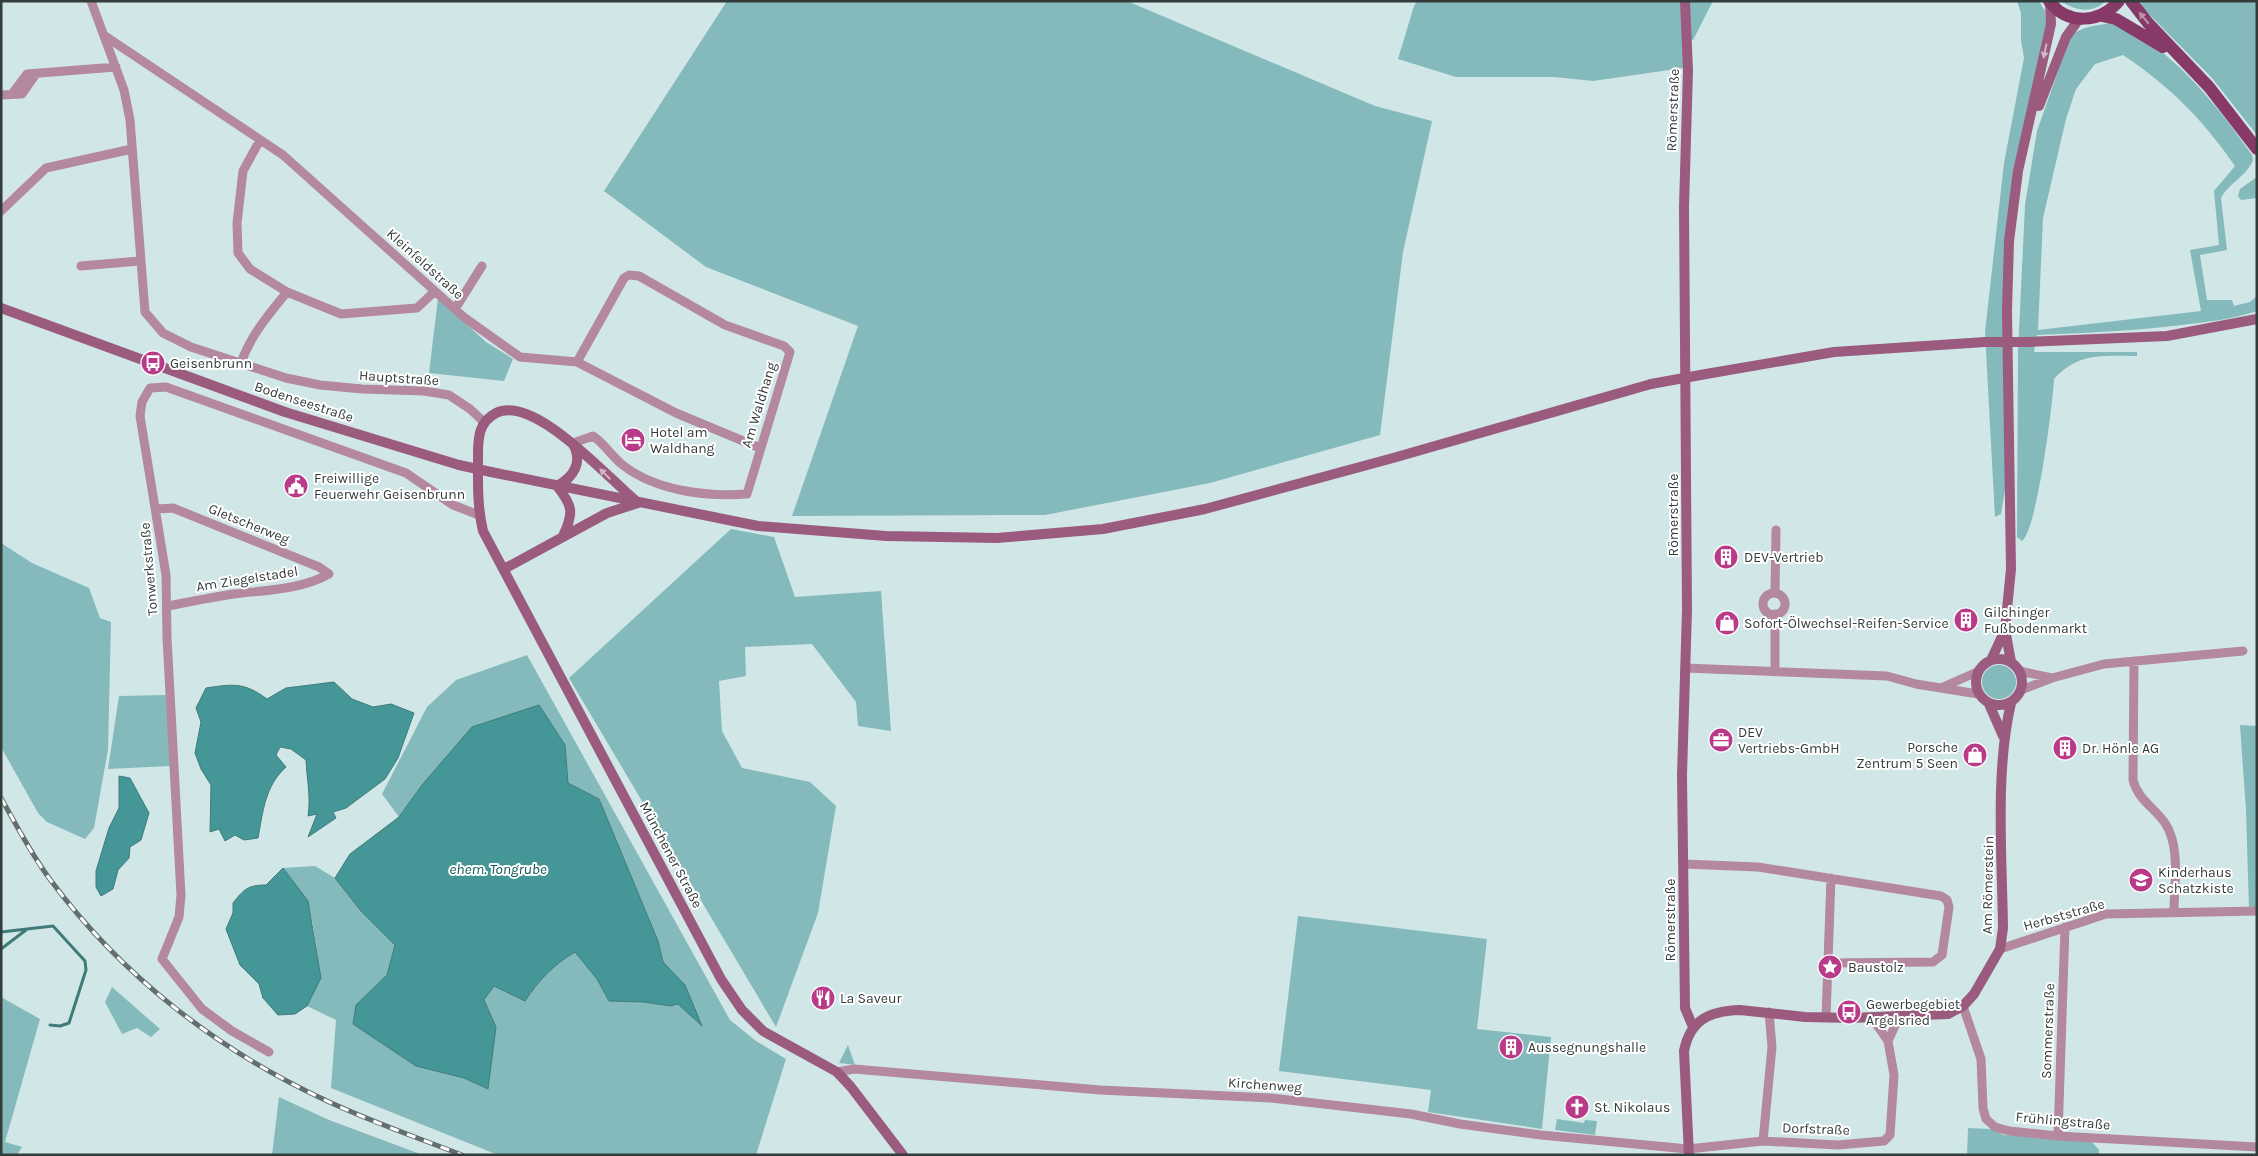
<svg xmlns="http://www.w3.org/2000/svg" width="2258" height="1156" viewBox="0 0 2258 1156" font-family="Karla,sans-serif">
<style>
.green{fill:#84babb;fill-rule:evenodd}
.water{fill:#449697;stroke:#3f7b7b}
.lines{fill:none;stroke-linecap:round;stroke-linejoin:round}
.stream{stroke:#3f7b7b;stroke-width:3}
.street{stroke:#b4889f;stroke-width:9}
.secondary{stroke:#9b5b7e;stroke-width:10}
.primary{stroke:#873a67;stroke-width:12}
.rail-casing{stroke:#636f6f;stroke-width:5}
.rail{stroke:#fff;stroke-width:3;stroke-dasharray:9;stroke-linecap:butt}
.secondary-bridge{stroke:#9b5b7e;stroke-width:10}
.oneway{fill:#bd93ab}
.oneway2{fill:#d2b5c5}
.labels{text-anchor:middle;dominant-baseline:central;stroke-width:4;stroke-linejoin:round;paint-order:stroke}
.street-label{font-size:14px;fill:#333b3b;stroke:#fff}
.poi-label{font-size:14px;fill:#333b3b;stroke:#fff;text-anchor:start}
.water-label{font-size:15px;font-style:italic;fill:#0d5557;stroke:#fff}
</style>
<rect width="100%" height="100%" fill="#d1e7e7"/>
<path class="green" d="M 727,1 L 1127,1 L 1375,106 L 1432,121 L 1403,252 L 1380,435 L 1210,483 L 1045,515 L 792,516 L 858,326 L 706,267 L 604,191 Z
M 1417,1 L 1713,1 L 1693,40 L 1685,37 L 1683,68 L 1593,81 L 1554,77 L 1456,77 L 1398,59 L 1414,6 Z
M 2017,1 L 2039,1 L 2045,11 L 2047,22 L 2007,243 L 2005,490 L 2001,514 L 1995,517 L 1985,332 L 2004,163 L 2024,58 L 2021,40 L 2021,13 Z
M 2061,1 L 2106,1 C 2092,14 2075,11 2061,1 Z
M 2140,1 L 2257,1 L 2257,135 L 2212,78 L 2143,8 Z
M 2110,23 C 2169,42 2218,107 2252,155 L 2253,160 C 2247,176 2229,183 2221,198 L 2227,250 L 2200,255 L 2207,300 L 2232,300 L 2234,306 L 2250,302 L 2257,296 L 2257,311 C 2233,319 2207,322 2182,325 C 2134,331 2085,333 2037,335 L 2034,352 L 2137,352 L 2137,356 C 2103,356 2079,352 2054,379 C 2053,403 2037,530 2022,541 L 2017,537 L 2018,352 L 2025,205 L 2037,131 L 2070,37 C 2081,26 2096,26 2110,23 ZM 2123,55 C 2171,87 2203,120 2235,166 L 2214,191 L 2219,245 L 2190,250 L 2201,311 L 2038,330 L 2043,218 L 2066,119 L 2076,89 L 2095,64 Z
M 2257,177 L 2257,198 L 2241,200 L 2238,196 L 2240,189 Z
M 438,298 L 486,342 L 513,359 L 504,381 L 429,373 Z
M 731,529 L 774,537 L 795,597 L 881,591 L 891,731 L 858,726 L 856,702 L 812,644 L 745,647 L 746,676 L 719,681 L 722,731 L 742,768 L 810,782 L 836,806 L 818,913 L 776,1027 L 569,678 Z
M 1,543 L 32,563 L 89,588 L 100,618 L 111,622 L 108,750 L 94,828 L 85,839 L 47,822 L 38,813 L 1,747 Z
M 527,655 L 730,1020 L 756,1041 L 786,1059 L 756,1155 L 498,1155 L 331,1088 L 336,1020 L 307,1006 L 321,978 L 313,925 L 308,901 L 283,868 L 315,866 L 335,878 L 361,911 L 396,945 L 387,975 L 356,1005 L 416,1066 L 464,1078 L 488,1089 L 496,1027 L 484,1001 L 494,986 L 525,1001 C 539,980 553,965 575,952 L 597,979 L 609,1001 L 644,1002 L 670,1006 L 678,1004 L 701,1025 L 685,985 L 663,962 L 658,941 L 599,799 L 568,783 L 565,745 L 472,728 L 422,785 L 399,817 L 382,794 L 427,707 L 456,680 Z
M1982 682a17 17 0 1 1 34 0a17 17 0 1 1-34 0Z
M 166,695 L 170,766 L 108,769 L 119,696 Z
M 2240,725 L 2257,726 L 2257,909 L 2249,909 L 2246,811 Z
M 1298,916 L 1487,939 L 1477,1029 L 1551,1037 L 1542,1129 L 1428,1112 L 1431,1090 L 1279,1071 Z
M 112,987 L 160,1029 L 151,1037 L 137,1028 L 122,1034 L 105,1002 Z
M 1,997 L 40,1019 L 5,1142 L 22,1147 L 17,1155 L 1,1155 Z
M 848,1045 L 855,1065 L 839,1063 Z
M 279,1097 L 329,1120 L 423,1155 L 272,1155 Z
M 1557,1119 L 1584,1123 L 1585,1120 L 1597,1121 L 1595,1135 L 1555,1130 Z
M 1968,1128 L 1992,1129 L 2004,1135 L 2091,1141 L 2099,1150 L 2099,1155 L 1967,1155 Z"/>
<path class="water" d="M 334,682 L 352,699 L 373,707 L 391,704 L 414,713 L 398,758 L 385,779 L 346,808 L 333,812 L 336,818 L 308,837 L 317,814 L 308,816 C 311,798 307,780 306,760 L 291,749 L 280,747 L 276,755 L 286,767 C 265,786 263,811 258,838 L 244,840 L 235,835 L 225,841 L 219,829 L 210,832 L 211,785 L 201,769 L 195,753 L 201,722 L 196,708 L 206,688 C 233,684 244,682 267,699 L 286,688 Z
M 539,705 L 565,745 L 568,783 L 599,799 L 658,941 L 663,962 L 685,985 L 702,1026 L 678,1004 L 670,1006 L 644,1002 L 609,1001 L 597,979 L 575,952 C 553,965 539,980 525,1001 L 494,986 L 484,1000 L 496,1027 L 488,1089 L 464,1078 L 416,1066 L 353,1024 L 356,1005 L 387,975 L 395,945 L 361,911 L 335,878 L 350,854 L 399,817 L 422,785 L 472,727 Z
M 119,776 L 130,778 L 149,813 L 141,840 L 130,847 L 129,858 L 118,870 L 113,889 L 101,896 L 96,887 L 96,871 L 109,828 L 119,808 Z
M 283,868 L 308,901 L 321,978 L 307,1006 L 295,1014 L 278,1015 L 263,998 L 259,984 L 240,965 L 226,929 L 233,913 L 233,903 C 244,889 248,885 266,885 Z"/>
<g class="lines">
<path class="stream" d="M 1,932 L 53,926 L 85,961 L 86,970 L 69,1023 L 60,1026 L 50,1025
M 1,949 L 26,930"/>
<path class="street" d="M 91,1 L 124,90 L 130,120 L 145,312 L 163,333 L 191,347 L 286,378 L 320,385 L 362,389 L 424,391 L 449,395 L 470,409 L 484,422
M 105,36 L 283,155 L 465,318 L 520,357 L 577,362 L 676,413 L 760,448
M 12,94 L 27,74 L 116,67
M 1,95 L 22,94 L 36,74
M 260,140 L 243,171 L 237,223 L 238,253 L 250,269 L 287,292 L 341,314 L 417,308 L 435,291
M 1,211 L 46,168 L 132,149
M 81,266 L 139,261
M 455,309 L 482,266
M 241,363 C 250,336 269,314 287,292
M 573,443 L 593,436 C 605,444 612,457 624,466 C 657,491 707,497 747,494 L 790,352 L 784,346 L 725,325 L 639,276 L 629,275 L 624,278 L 577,362
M 157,509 L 173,508 L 319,567 L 329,574 C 300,590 266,590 234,594 C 212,597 190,602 168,606
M 1775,593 L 1776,530
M1763 604a11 11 0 1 1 22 0a11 11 0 1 1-22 0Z
M 2134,661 L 2133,780 C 2138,800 2154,807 2165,823 C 2181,847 2174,885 2174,912
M 1685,668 L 1887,676 L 1916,684 L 1978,694
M 1775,670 L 1775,614
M 2019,671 L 2052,678
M 1943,687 L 1977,672
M 2021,690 L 2052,678 L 2104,664 L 2243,651
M 1684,864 L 1758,867 L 1941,896 L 1947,900 L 1949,907 L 1942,955 L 1933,962 L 1828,963
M 2000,949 L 2106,914 L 2257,911
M 1963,1006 L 1981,1059 L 1983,1108 L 1986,1119 L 1995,1127 L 2009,1131 L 2058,1136 L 2257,1147
M 1826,1017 L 1831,878
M 1872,1018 L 1888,1041
M 269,1052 L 232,1031 L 202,1009 L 162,959 L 179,917 L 181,895 L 167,638 L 166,575 L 140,416 L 142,402 L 150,388 L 166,387 L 406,473 L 453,505 L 479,515
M 837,1072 L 854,1069 L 1100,1090 L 1271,1098 L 1411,1114 L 1460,1124 L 1541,1135 L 1688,1149 L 1763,1141 L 1838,1145 L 1884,1141 L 1890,1135 L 1894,1075 L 1888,1041 L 1899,1017
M 2058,1136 L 2065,927
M 1763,1141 L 1772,1047 L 1769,1012"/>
<path class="secondary" d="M 1685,1 L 1688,70 L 1684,207 L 1687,610 L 1682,775 L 1685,1008 L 1693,1027
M 2039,106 L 2066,37 L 2079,19
M 1,308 L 285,412 L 459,465
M 2028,342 L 2167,336 L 2257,319
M 1706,374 L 1834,352 L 1985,342
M 491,472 L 758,526 L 886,536 L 997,538 L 1103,529 L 1205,509 L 1393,458 L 1651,384
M 557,486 C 573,506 574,513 563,536
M 557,486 C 574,477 583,462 573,444
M 636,501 C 608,478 534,394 496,413 C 479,422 478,437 478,455 C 478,481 477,506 483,531 L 721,979 L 742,1010 L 763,1031 L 837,1072 L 851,1087 L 903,1155
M 504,569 L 607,513 L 638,503
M1976 682a23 23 0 1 1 46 0a23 23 0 1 1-46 0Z
M 1991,660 L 2005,630
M 2011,662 L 2005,629 L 2011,569 L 2007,311 L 2009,241 L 2018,171 L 2051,24 L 2050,3
M 1989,704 L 2003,736
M 1689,1155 L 1684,1051 C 1690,1020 1709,1011 1740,1010 L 1805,1017 L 1851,1018 L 1948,1014 L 1963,1006 L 1974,994 L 2000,949 L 2003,928 C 2002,857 1995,771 2011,703"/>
<path class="primary" d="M 2049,1 C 2068,26 2100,23 2119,1
M 2131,1 L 2148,23 L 2209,87 L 2257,149
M 2102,16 L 2116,19 L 2163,47"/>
<defs>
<path id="rail" d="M 1,798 C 17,826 32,856 52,882 C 123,977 218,1050 325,1100 C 369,1121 416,1137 462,1155"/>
</defs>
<use href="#rail" class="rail-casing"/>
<use href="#rail" class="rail"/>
<path class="secondary-bridge" d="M 1985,342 L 2028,342
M 1651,384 L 1706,374
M 459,465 L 491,472"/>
</g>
<defs><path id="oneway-solid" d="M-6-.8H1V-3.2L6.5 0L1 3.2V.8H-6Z" transform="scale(1.25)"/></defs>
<use class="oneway" href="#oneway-solid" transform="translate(2144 18) rotate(-130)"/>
<g class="oneway2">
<use href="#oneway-solid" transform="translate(2045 51) rotate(102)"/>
<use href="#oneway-solid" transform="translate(605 474) rotate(-136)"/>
</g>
<defs>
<symbol id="bus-disc" viewBox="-11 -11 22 22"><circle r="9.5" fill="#b83a88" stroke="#fff"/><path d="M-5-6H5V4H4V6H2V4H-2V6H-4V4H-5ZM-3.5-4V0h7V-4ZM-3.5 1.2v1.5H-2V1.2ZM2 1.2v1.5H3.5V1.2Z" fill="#fff"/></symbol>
<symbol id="hotel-disc" viewBox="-11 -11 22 22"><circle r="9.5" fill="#b83a88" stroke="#fff"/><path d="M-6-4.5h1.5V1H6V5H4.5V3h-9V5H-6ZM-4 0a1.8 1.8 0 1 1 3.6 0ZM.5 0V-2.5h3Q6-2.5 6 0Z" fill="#fff"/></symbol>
<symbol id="civic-disc" viewBox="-11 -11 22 22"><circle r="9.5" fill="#b83a88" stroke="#fff"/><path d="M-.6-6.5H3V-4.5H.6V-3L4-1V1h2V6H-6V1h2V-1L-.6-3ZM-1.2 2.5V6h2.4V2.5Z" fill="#fff"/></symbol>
<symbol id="building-disc" viewBox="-11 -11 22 22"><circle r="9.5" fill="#b83a88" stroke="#fff"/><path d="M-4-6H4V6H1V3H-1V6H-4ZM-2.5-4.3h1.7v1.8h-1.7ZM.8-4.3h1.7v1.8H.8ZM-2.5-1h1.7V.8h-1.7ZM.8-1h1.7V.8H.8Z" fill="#fff"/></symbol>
<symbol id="shop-disc" viewBox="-11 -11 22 22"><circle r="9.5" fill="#b83a88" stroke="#fff"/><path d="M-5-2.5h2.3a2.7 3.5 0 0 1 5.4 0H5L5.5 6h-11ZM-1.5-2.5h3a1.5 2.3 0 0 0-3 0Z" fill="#fff"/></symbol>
<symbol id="office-disc" viewBox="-11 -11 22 22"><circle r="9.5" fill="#b83a88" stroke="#fff"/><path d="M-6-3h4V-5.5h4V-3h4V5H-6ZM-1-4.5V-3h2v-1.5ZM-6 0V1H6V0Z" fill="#fff"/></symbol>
<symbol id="school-disc" viewBox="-11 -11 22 22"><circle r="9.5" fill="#b83a88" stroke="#fff"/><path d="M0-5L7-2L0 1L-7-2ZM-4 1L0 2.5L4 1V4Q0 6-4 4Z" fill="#fff"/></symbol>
<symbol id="sight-disc" viewBox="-11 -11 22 22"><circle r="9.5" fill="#b83a88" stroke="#fff"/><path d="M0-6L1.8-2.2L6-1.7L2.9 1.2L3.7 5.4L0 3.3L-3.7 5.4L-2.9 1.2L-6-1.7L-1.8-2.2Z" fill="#fff"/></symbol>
<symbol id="restaurant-disc" viewBox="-11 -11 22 22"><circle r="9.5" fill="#b83a88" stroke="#fff"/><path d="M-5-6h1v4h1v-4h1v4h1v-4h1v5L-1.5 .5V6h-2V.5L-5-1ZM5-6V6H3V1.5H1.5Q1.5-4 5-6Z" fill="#fff"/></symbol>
<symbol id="church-disc" viewBox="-11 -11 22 22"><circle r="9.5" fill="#b83a88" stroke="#fff"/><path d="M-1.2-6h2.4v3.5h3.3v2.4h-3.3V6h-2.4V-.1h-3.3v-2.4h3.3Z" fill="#fff"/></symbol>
</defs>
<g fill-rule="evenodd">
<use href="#bus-disc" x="139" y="349" width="28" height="28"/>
<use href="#hotel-disc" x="619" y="426" width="28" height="28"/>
<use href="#civic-disc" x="282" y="472" width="28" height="28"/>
<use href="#building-disc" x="1712" y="543" width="28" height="28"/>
<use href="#building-disc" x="1952" y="606" width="28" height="28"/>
<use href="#shop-disc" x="1713" y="609" width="28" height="28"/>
<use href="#office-disc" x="1707" y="726" width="28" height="28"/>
<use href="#building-disc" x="2051" y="734" width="28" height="28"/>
<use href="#shop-disc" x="1961" y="741" width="28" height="28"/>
<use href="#school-disc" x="2127" y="866" width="28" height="28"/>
<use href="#sight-disc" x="1816" y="953" width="28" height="28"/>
<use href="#restaurant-disc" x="809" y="984" width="28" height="28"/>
<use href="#bus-disc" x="1835" y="998" width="28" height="28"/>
<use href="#building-disc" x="1497" y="1033" width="28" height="28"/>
<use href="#church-disc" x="1563" y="1093" width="28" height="28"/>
</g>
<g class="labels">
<g class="street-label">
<text transform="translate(1673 110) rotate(-88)">Römerstraße</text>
<text transform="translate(425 264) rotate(42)">Kleinfeldstraße</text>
<text transform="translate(399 378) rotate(4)">Hauptstraße</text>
<text transform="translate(304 402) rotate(18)">Bodenseestraße</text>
<text transform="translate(759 405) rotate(-73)">Am Waldhang</text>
<text transform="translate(1673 515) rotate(-90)">Römerstraße</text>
<text transform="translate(249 524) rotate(22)">Gletscherweg</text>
<text transform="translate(149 569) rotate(-95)">Tonwerkstraße</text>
<text transform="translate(247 579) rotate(-9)">Am Ziegelstadel</text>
<text transform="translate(671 855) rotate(62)">Münchener Straße</text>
<text transform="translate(1988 885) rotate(-89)">Am Römerstein</text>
<text transform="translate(2064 915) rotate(-16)">Herbststraße</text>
<text transform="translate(1670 920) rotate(-90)">Römerstraße</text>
<text transform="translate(2048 1031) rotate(-88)">Sommerstraße</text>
<text transform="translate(1265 1085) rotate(4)">Kirchenweg</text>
<text transform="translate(2063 1121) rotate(5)">Frühlingstraße</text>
<text transform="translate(1816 1129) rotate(2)">Dorfstraße</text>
</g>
<g class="poi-label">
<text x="170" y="363">Geisenbrunn</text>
<text x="650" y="432">Hotel am<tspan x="650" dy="16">Waldhang</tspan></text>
<text x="314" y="478">Freiwillige<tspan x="314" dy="16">Feuerwehr Geisenbrunn</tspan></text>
<text x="1744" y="557">DEV-Vertrieb</text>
<text x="1984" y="612">Gilchinger<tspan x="1984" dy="16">Fußbodenmarkt</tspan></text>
<text x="1744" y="623">Sofort-Ölwechsel-Reifen-Service</text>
<text x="1738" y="732">DEV<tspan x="1738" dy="16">Vertriebs-GmbH</tspan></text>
<text x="1958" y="747" text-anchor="end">Porsche<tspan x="1958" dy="16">Zentrum 5 Seen</tspan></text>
<text x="2082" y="748">Dr. Hönle AG</text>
<text x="2158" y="872">Kinderhaus<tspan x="2158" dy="16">Schatzkiste</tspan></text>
<text x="1848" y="967">Baustolz</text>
<text x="840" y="998">La Saveur</text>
<text x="1866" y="1004">Gewerbegebiet<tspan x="1866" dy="16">Argelsried</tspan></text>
<text x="1528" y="1047">Aussegnungshalle</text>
<text x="1594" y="1107">St. Nikolaus</text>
</g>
<g class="water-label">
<text x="498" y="869">ehem. Tongrube</text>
</g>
</g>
<rect width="2258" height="1156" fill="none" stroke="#333b3b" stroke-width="5"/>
</svg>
